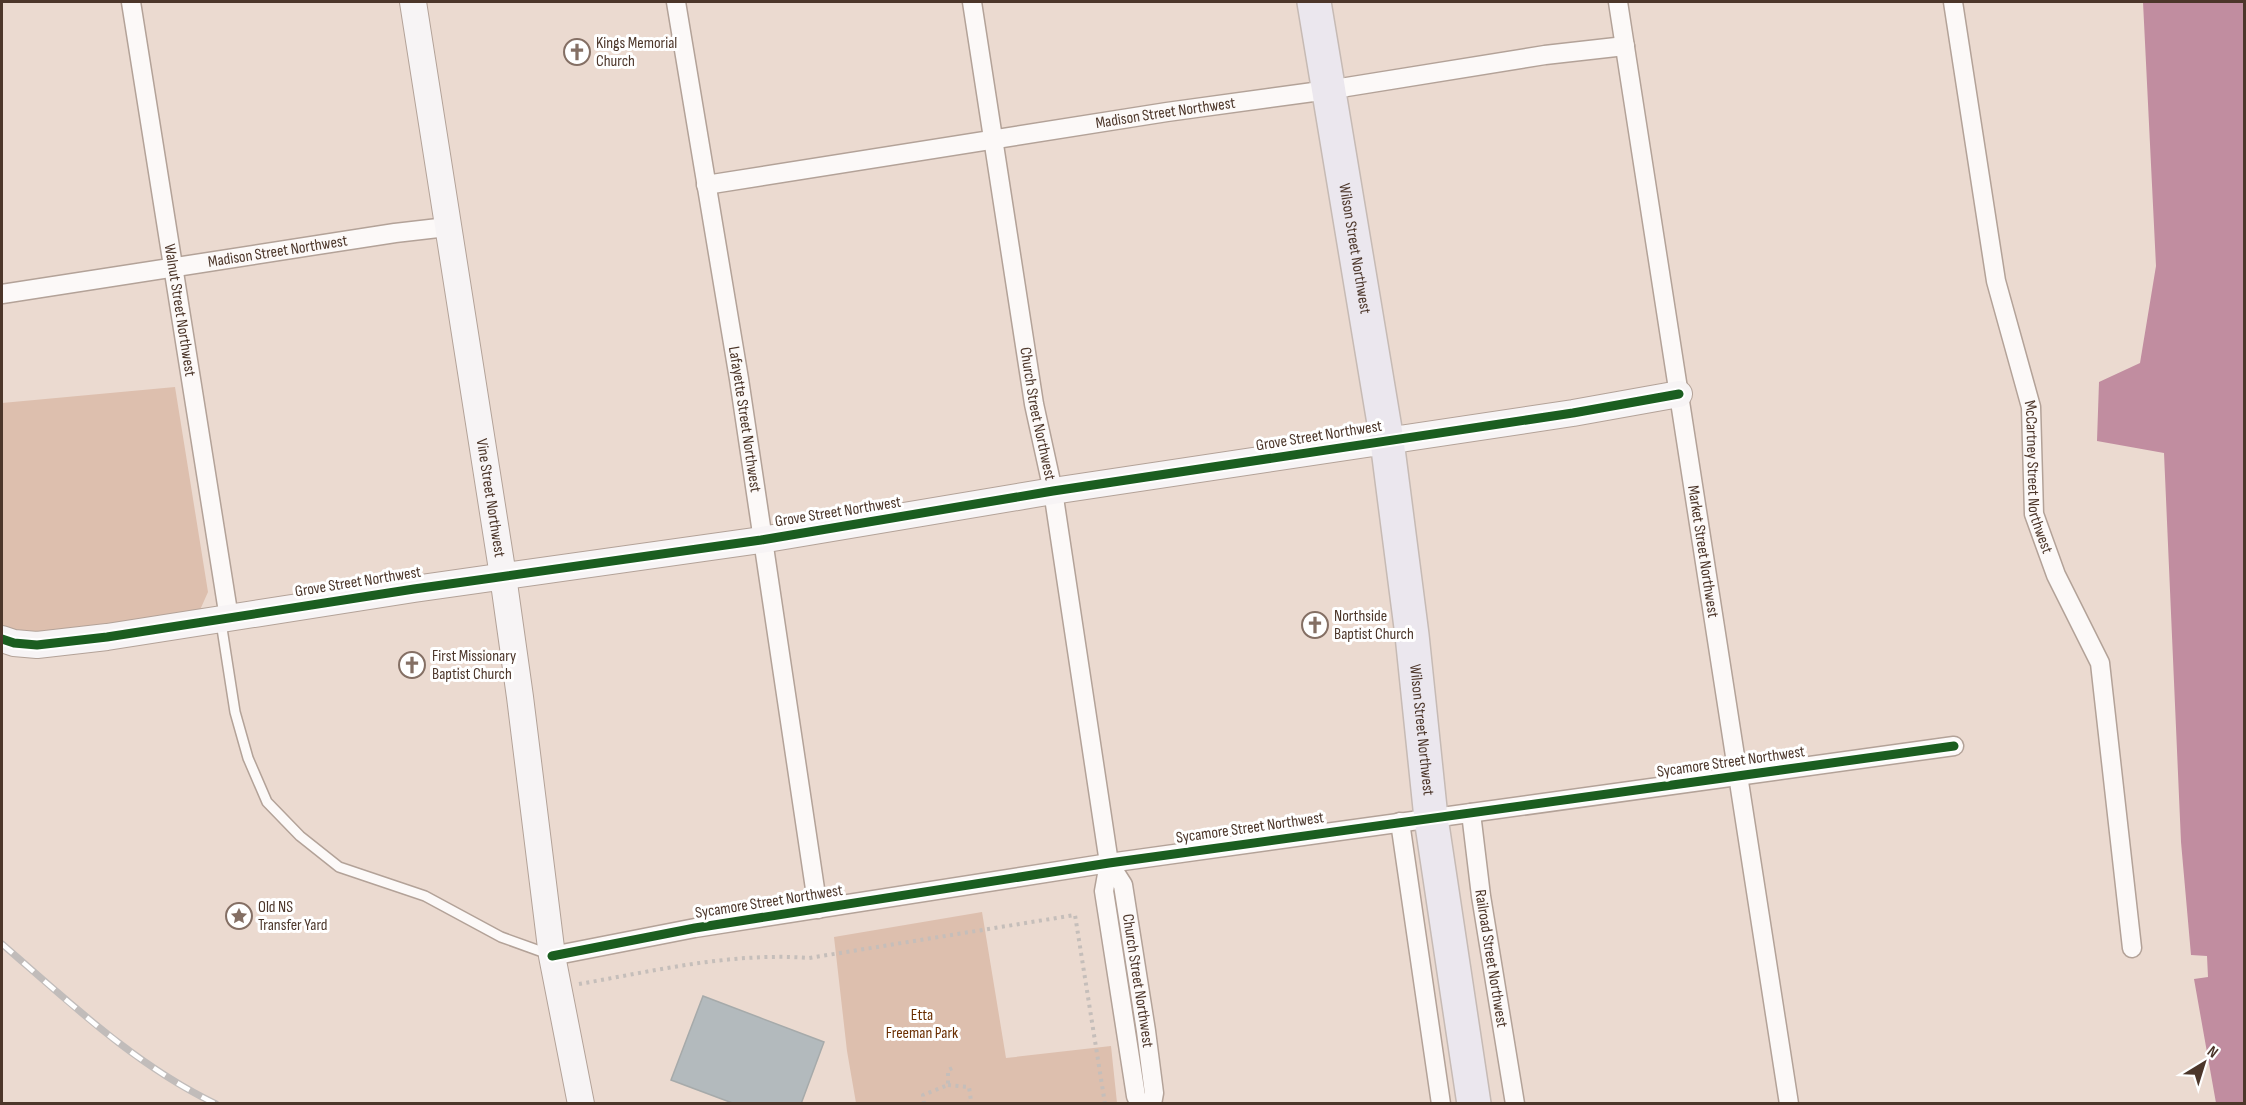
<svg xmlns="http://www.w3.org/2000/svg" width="2246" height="1105" viewBox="0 0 2246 1105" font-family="'Sofia Sans Condensed',sans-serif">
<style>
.green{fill:#ddbfae}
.water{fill:#c18da0}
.building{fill:#b3babd;stroke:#a6aaaa;stroke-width:1.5}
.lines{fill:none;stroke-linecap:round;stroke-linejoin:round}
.lane-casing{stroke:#b3a298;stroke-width:12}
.street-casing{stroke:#b3a298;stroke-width:21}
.secondary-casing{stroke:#b3a298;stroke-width:28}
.highway-casing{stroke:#c6bab4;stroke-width:36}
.path{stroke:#c5beba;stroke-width:4;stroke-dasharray:3 4.5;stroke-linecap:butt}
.lane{stroke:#fcf9f8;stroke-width:9}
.street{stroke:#fcf9f8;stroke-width:18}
.secondary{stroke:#f7f4f5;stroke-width:26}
.highway{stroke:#ebe7ee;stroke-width:33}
.rail-casing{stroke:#c1bcba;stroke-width:7}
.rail{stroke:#fff;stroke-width:4.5;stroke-dasharray:14;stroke-linecap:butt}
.cycleway-casing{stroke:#fff;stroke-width:13}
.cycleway{stroke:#1b5e20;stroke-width:9}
.labels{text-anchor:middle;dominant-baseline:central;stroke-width:6;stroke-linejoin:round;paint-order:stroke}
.poi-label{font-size:16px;fill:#4c362a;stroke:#fff;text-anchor:start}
.street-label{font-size:16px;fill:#4c362a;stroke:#fff}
.park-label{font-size:16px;fill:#6a2e01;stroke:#fff}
</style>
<rect width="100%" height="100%" fill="#ebdad0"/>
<path class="green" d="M 175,387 L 208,592 L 200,610 L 176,615 L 41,632 L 2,628 L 2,403 Z
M 982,912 L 1006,1058 L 1111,1046 L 1117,1103 L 856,1103 L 847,1051 L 834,937 Z"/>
<path class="water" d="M 2143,2 L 2244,2 L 2244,1103 L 2216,1103 L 2194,979 L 2208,977 L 2207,956 L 2191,955 L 2181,842 L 2164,453 L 2097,441 L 2099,382 L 2140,363 L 2156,266 Z"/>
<path class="building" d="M 703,996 L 824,1042 L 801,1104 L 735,1104 L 671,1080 Z"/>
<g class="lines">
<defs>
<path id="lane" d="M 221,622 L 235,712 L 248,758 L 267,802 L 300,836 L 339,867 L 425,896 L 501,937 L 551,955"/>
<g id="street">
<path id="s1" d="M 131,2 L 229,618"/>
<path id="s2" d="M 676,2 L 739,379 L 818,909"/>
<path id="s3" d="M 972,2 L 1034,404 L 1053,491 L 1109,863 L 1104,891 L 1136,1096 L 1140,1104"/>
<path id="s4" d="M 1618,2 L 1789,1104"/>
<path id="s5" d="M 1953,2 L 1996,281 L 2031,407 L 2034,514 L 2056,575 L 2100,663 L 2132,948"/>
<path id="s6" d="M 706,185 L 1167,112 L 1328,90 L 1545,55 L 1625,46"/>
<path id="s7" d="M 2,294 L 395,233 L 447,227"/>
<path id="s8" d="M 1471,813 L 1481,896 L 1515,1104"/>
<path d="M 1400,822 L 1441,1104"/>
<path id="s9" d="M 1109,863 L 1123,885 L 1146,1031 L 1154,1093 L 1152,1104"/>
<path d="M 552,956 L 695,928 L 1109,863 L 1954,746"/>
</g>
<g id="secondary">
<path id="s10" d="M 413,2 L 503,576 L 520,697 L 552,956 L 581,1104"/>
<path d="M 2,639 L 14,643 L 37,645 L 107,637 L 414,589 L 761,540 L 1053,491 L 1573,413 L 1679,394"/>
</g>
<g id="highway">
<path id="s11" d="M 1314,2 L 1387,441 L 1412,635 L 1431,818 L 1474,1104"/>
</g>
</defs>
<use href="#lane" class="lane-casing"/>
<use href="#street" class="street-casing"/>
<use href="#secondary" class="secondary-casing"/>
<use href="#highway" class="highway-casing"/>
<path class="path" d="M 579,984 C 654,971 732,952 809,958 L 1075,915 L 1105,1104
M 948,1085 L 969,1087 L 971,1101 L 968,1104
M 924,1104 L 923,1095 L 948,1085 L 948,1070 L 955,1067"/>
<use href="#lane" class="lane"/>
<use href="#street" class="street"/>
<use href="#secondary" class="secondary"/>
<use href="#highway" class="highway"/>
<defs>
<path id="rail" d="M 2,944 C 69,1002 135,1065 216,1104"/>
</defs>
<use href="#rail" class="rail-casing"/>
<use href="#rail" class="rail"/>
<defs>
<path id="cycleway" d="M 2,639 L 14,643 L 37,645 L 107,637 L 414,589 L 761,540 L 1053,491 L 1573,413 L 1679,394
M 552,956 L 695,928 L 1109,863 L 1954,746"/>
</defs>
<use href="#cycleway" class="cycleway-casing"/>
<use href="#cycleway" class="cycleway"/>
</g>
<defs>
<symbol id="church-ring" viewBox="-11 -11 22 22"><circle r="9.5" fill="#fff" stroke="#846f64" stroke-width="1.5"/><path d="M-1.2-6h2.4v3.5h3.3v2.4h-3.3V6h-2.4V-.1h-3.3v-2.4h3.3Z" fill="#846f64"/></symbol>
<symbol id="sight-ring" viewBox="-11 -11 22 22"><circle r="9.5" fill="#fff" stroke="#846f64" stroke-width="1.5"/><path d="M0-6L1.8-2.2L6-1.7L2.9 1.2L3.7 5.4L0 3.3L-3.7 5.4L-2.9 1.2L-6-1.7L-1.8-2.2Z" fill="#846f64"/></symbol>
</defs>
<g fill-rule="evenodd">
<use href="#church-ring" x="562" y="37" width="30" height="30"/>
<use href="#church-ring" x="1300" y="610" width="30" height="30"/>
<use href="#church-ring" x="397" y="650" width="30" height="30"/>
<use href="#sight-ring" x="224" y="901" width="30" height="30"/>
</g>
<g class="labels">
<g class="poi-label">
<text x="596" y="43">Kings Memorial<tspan x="596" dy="18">Church</tspan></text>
<text x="1334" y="616">Northside<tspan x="1334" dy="18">Baptist Church</tspan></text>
<text x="432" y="656">First Missionary<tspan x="432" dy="18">Baptist Church</tspan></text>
<text x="258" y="907">Old NS<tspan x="258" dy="18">Transfer Yard</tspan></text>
</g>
<g class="street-label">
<text stroke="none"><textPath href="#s6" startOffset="465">Madison Street Northwest</textPath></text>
<text stroke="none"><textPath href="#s11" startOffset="250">Wilson Street Northwest</textPath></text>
<text stroke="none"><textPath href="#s7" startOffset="279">Madison Street Northwest</textPath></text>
<text stroke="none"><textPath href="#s1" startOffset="312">Walnut Street Northwest</textPath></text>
<text stroke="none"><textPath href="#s3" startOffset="417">Church Street Northwest</textPath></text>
<text stroke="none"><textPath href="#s2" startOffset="423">Lafayette Street Northwest</textPath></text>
<text transform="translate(1319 436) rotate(-9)">Grove Street Northwest</text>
<text stroke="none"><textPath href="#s5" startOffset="484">McCartney Street Northwest</textPath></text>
<text stroke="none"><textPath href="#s10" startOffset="502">Vine Street Northwest</textPath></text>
<text transform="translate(838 512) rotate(-9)">Grove Street Northwest</text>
<text stroke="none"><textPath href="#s4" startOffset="556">Market Street Northwest</textPath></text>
<text transform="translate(358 582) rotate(-9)">Grove Street Northwest</text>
<text stroke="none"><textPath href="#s11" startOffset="736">Wilson Street Northwest</textPath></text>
<text transform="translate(1731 762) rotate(-8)">Sycamore Street Northwest</text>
<text transform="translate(1250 828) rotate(-8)">Sycamore Street Northwest</text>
<text transform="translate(769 902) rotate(-9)">Sycamore Street Northwest</text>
<text stroke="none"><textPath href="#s8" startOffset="147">Railroad Street Northwest</textPath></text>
<text stroke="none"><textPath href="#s9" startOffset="123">Church Street Northwest</textPath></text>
</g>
<g class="park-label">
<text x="922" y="1015">Etta<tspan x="922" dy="18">Freeman Park</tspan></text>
</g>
</g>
<rect width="2246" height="1105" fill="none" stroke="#4c362a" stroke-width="6"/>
<g transform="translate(2204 1063) rotate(38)" stroke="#ffffff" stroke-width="4.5" paint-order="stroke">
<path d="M0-4.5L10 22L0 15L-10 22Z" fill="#4c362a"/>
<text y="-9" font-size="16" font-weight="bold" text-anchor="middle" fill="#4c362a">N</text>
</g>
</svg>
